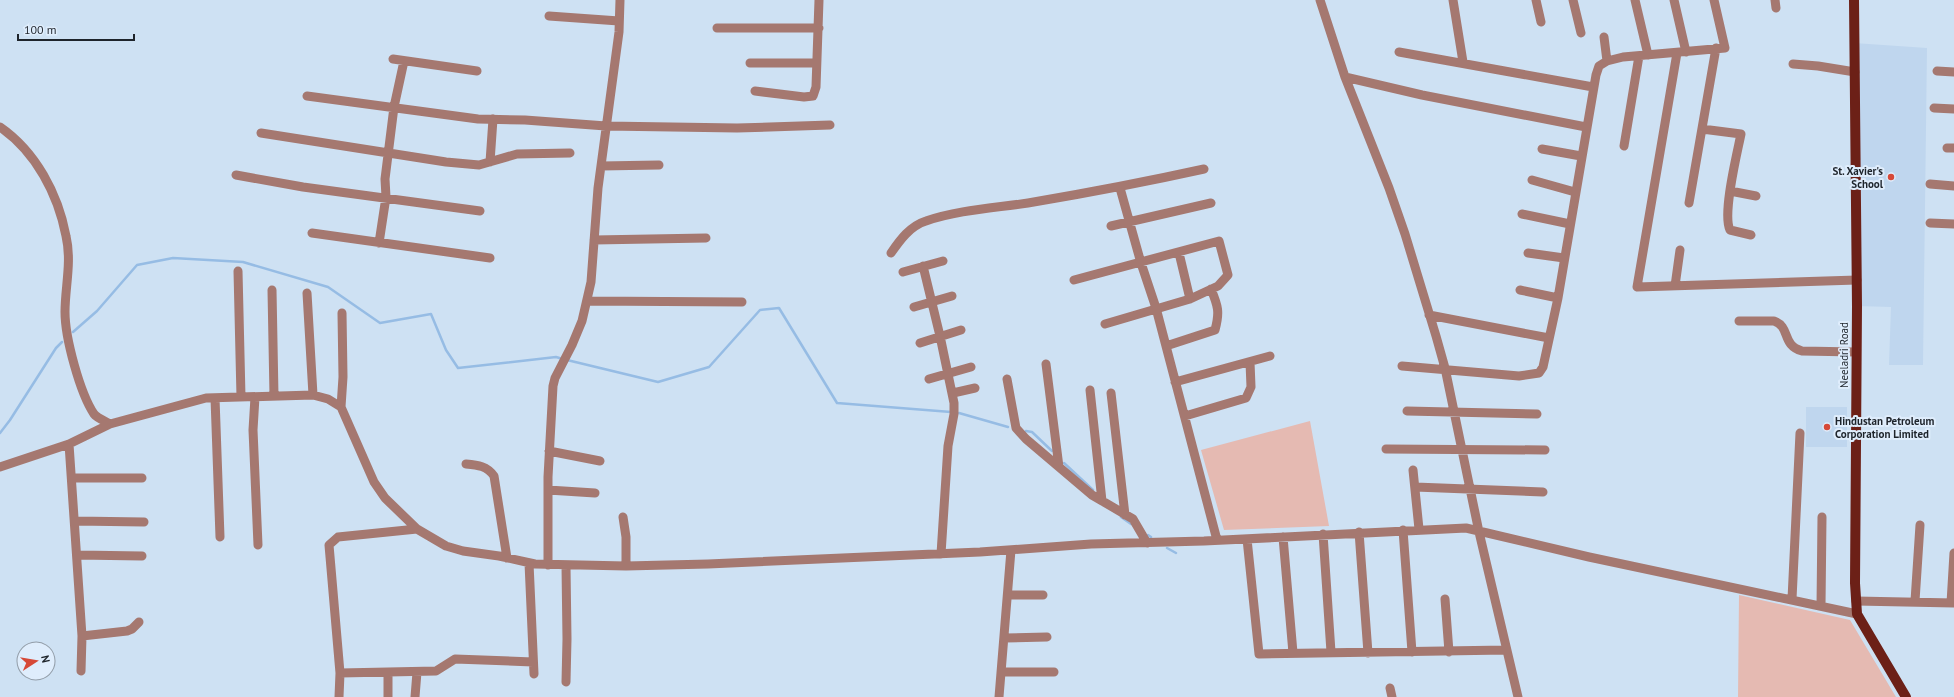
<svg xmlns="http://www.w3.org/2000/svg" width="1954" height="697" viewBox="0 0 1954 697" font-family="'PT Sans',sans-serif">
<style>
.built{fill:#bfd6ee}
.green{fill:#e5bab2}
.lines{fill:none;stroke-linecap:round;stroke-linejoin:round}
.stream{stroke:#96bce4;stroke-width:2.5}
.minor{stroke:#a57870;stroke-width:9}
.major{stroke:#6c2017;stroke-width:10}
.poi-dot{fill:#d64938;stroke:#dfedfc;stroke-width:1.5}
.labels{text-anchor:middle;dominant-baseline:central;stroke-width:4;stroke-linejoin:round;paint-order:stroke}
.poi-label{font-size:11px;font-weight:bold;fill:#1e242b;stroke:#dfedfc;text-anchor:end}
.street-label{font-size:11px;fill:#1e242b;stroke:#dfedfc}
</style>
<rect width="100%" height="100%" fill="#cee1f3"/>
<path class="built" d="M 1854,43 L 1927,48 L 1923,365 L 1889,365 L 1891,307 L 1857,306 Z
M 1806,407 L 1847,407 L 1847,447 L 1806,447 Z"/>
<path class="green" d="M 1310,421 L 1329,526 L 1224,530 L 1201,450 Z
M 1739,595 L 1850,620 L 1896,697 L 1738,697 Z"/>
<g class="lines">
<path class="stream" d="M 73,332 L 97,311 L 137,265 L 173,258 L 243,262 L 328,287 L 380,323 L 431,314 L 446,350 L 458,368 L 556,357 L 563,359
M 567,360 L 658,382 L 709,367 L 760,310 L 779,308 L 837,403 L 951,412
M 959,413 L 1008,427
M 1026,431 L 1032,432 L 1052,451
M 0,433 L 10,420 L 56,348 L 62,342
M 1064,463 L 1093,490
M 1121,517 L 1131,524
M 1148,535 L 1151,537
M 1167,548 L 1176,553"/>
<path class="minor" d="M 1320,0 L 1345,77 L 1389,188 L 1405,234 L 1436,336 L 1445,368 L 1479,532 L 1518,697
M 1453,0 L 1463,62
M 1536,0 L 1541,22
M 1573,0 L 1581,33
M 1635,0 L 1648,55
M 1674,0 L 1686,52
M 1775,0 L 1776,8
M 549,16 L 619,21
M 717,28 L 819,28
M 1604,37 L 1607,61
M 1399,52 L 1593,87
M 1677,53 L 1637,287 L 1857,280
M 393,59 L 477,71
M 750,63 L 816,63
M 1793,64 L 1818,66 L 1855,72
M 1937,71 L 1954,72
M 1345,77 L 1422,95 L 1586,127
M 755,91 L 804,97 L 813,96 L 816,87 L 819,0
M 307,96 L 478,119 L 525,120 L 606,126 L 737,128 L 830,125
M 1934,108 L 1954,109
M 0,127 C 36,152 58,194 66,236 C 72,262 65,287 65,312 C 65,338 80,393 94,414 C 97,418 105,421 110,424 L 206,398 L 313,395 L 328,399 L 341,407 L 374,482 L 385,498 L 417,529 L 446,546 L 463,551 L 499,556 L 535,564 L 626,566 L 708,564 L 980,552 L 1091,544 L 1204,541 L 1466,528 L 1589,557 L 1857,614
M 1702,129 L 1741,134 C 1737,154 1722,214 1730,230 L 1751,235
M 261,133 L 446,162 L 479,165 L 517,154 L 570,153
M 1624,146 L 1639,56
M 1947,148 L 1954,148
M 1542,149 L 1581,156
M 490,162 L 493,119
M 601,166 L 659,165
M 236,175 L 303,187 L 480,211
M 1532,180 L 1575,192
M 1930,184 L 1954,186
M 1120,188 L 1141,263 L 1156,308 L 1217,540
M 1730,191 L 1756,196
M 1689,203 L 1716,48
M 1522,214 L 1570,224
M 1930,223 L 1954,224
M 1111,226 L 1211,203
M 312,233 L 490,258
M 594,240 L 706,238
M 379,243 L 386,197 L 385,179 L 394,107 L 404,61
M 891,253 C 900,240 910,226 926,221 C 958,210 995,208 1028,203 C 1087,193 1145,182 1204,169
M 1179,253 L 1190,299
M 1528,253 L 1564,258
M 923,266 L 940,336 L 954,403 L 954,414 L 948,446 L 941,554
M 238,271 L 241,397
M 903,272 L 943,261
M 1074,280 L 1219,241 L 1228,275 L 1218,286 L 1190,299 L 1105,324
M 1675,286 L 1680,250
M 272,290 L 274,396
M 1520,290 L 1558,298
M 307,293 L 313,395
M 587,301 L 742,302
M 914,307 L 952,296
M 1429,315 L 1549,338
M 1739,321 L 1774,321 C 1791,327 1781,345 1802,351 L 1856,352
M 920,343 L 961,330
M 1166,346 L 1215,330 C 1220,312 1218,306 1211,289
M 1046,364 L 1059,467
M 1402,366 L 1519,376 L 1539,373 L 1543,367 L 1558,298 L 1596,75 L 1599,66 L 1607,61 L 1623,57 L 1725,48 L 1714,0
M 929,379 L 971,367
M 1007,379 L 1016,428 L 1026,439 L 1092,495 L 1133,519 L 1147,543
M 1175,382 L 1270,356
M 1090,390 L 1102,501
M 953,393 L 975,388
M 1111,393 L 1125,515
M 255,397 L 253,430 L 258,545
M 215,398 L 220,537
M 341,407 L 343,377 L 342,313
M 1407,411 L 1537,414
M 1185,416 L 1246,398 L 1251,387 L 1250,362
M 69,444 L 82,636 L 81,671
M 1386,449 L 1545,450
M 549,451 L 600,461
M 466,464 C 478,465 487,466 494,476 L 507,558
M 0,467 L 69,444 L 110,424
M 1413,470 L 1419,529
M 73,478 L 142,478
M 1415,487 L 1543,492
M 548,490 L 595,493
M 623,517 L 626,537 L 626,566
M 76,521 L 144,522
M 1403,530 L 1412,652
M 1359,532 L 1368,653
M 1323,534 L 1331,652
M 1283,537 L 1293,653
M 1247,539 L 1259,654 L 1506,650
M 78,555 L 142,556
M 529,563 L 534,674
M 548,565 L 548,477 L 553,386 L 555,378 L 572,345 L 582,321 L 591,282 L 598,188 L 619,32 L 620,0
M 566,566 L 567,639 L 566,682
M 1008,595 L 1043,595
M 1445,599 L 1449,652
M 1792,599 L 1800,433
M 1856,601 L 1954,603
M 1915,601 L 1920,525
M 1951,603 L 1954,553
M 1821,606 L 1822,517
M 82,636 L 127,631 L 132,629 L 139,622
M 1005,638 L 1047,637
M 1002,672 L 1054,672
M 340,673 L 436,671 L 455,659 L 533,662
M 1390,688 L 1392,697
M 339,697 L 340,673 L 329,545 L 338,537 L 417,529
M 388,697 L 388,672
M 415,697 L 417,672
M 999,697 L 1011,550"/>
<path class="major" d="M 1854,0 L 1857,306 L 1855,583 L 1857,614 L 1906,697"/>
</g>
<g class="poi-dot">
<circle cx="1891" cy="177" r="4"/>
<circle cx="1827" cy="427" r="4"/>
</g>
<g class="labels">
<g class="poi-label">
<text x="1883" y="171">St. Xavier's<tspan x="1883" dy="13">School</tspan></text>
<text x="1835" y="421" text-anchor="start">Hindustan Petroleum<tspan x="1835" dy="13">Corporation Limited</tspan></text>
</g>
<g class="street-label">
<text transform="translate(1844 355) rotate(-90)">Neeladri Road</text>
</g>
</g>
<g transform="translate(36 661) rotate(78)"><circle r="19" fill="#dfedfc" stroke="#929da8"/>
<path d="M0-3L7 15L0 10L-7 15Z" fill="#d64938"/>
<text y="-6" font-size="11" font-weight="bold" text-anchor="middle" fill="#1e242b">N</text>
</g>
<path d="M18 34v6h116v-6" fill="none" stroke="#1e242b" stroke-width="2"/>
<text x="24" y="34" font-size="12" fill="#1e242b" stroke="#dfedfc" stroke-width="3" paint-order="stroke">100 m</text>
</svg>
